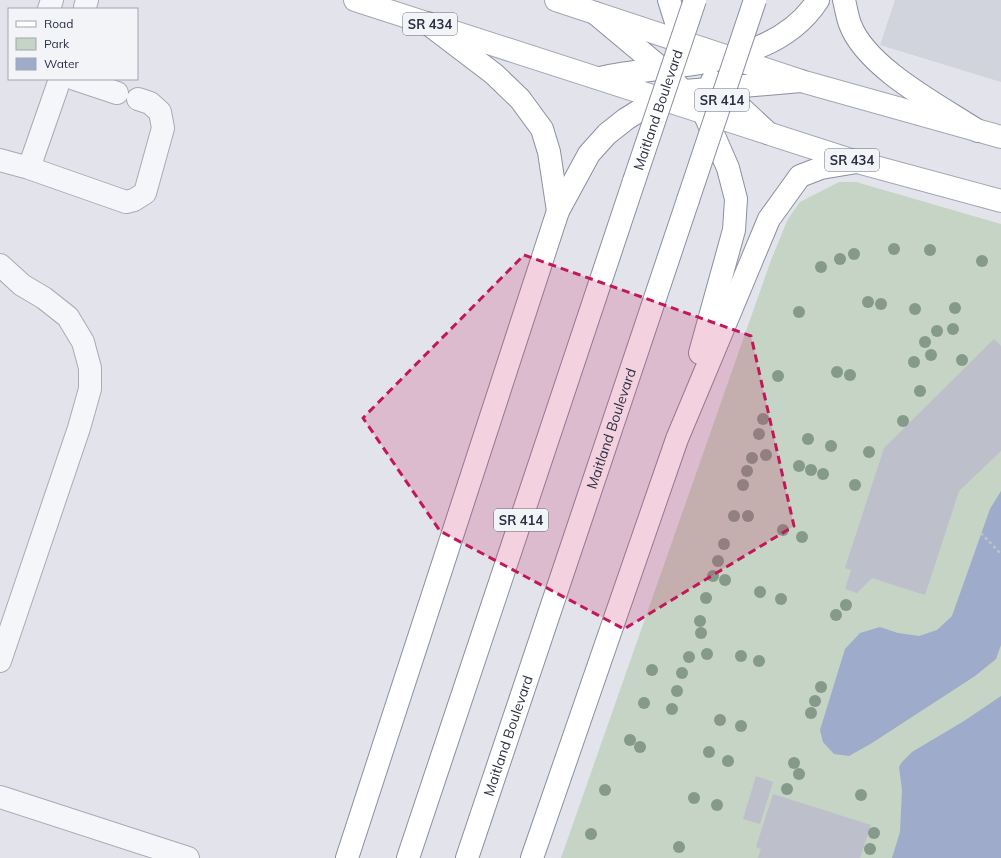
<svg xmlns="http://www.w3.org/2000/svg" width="1001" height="858" viewBox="0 0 1001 858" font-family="Mulish,sans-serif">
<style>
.built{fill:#d1d3dd}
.green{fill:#c5d4c4}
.water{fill:#9eabca}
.building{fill:#bdbfca}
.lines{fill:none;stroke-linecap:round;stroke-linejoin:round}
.minor-casing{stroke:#a8aab5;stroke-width:24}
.major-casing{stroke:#a2a6b6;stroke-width:24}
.highway-casing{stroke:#8a8fa1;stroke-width:24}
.path{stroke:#c0c2ca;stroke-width:2.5;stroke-dasharray:3 3;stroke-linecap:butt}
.minor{stroke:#f5f6f9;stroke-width:22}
.major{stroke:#fff;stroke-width:22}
.highway{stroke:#fff;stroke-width:22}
.highway-bridge-casing{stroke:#8a8fa1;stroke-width:24;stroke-linecap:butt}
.highway-bridge{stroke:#fff;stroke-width:22}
.tree{fill:#859a89}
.marked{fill:#c2185b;fill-opacity:0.2;stroke:#c2185b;stroke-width:3;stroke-dasharray:8 5;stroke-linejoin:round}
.labels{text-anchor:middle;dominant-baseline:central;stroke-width:3;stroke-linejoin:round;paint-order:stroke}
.shield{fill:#f2f4f8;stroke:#676a79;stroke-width:1}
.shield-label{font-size:13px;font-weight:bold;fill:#2b2f43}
.street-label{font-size:14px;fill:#2b2f43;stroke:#f2f4f8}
</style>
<rect width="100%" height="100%" fill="#e3e4eb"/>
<path class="built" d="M 895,0 L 1001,0 L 1001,82 L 880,45 Z"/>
<path class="green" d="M 839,182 L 856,182 L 1001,224 L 1001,858 L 561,858 L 771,260 L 788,219 L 800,202 Z"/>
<path class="water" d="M 1001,491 L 1001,645 L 996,659 L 975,676 L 872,743 L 849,756 L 834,754 L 823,742 L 820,730 L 845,649 L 860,633 L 880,627 L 898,633 L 919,636 L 937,630 L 952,616 L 990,509 Z
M 1001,696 L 1001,858 L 892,858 L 900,832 L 902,790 L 899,767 L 902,762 L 912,752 L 964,721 Z"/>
<path class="building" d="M 994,339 L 1001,346 L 1001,451 L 959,491 L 925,595 L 872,578 L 857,593 L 845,589 L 851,570 L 845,568 L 884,448 Z
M 756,776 L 773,782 L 760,824 L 743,819 Z
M 773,794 L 871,825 L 860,858 L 758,858 L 761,849 L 756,847 Z"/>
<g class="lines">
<defs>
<path id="minor" d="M 85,7 L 87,0
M 49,9 L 52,0
M 75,79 L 117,93
M 0,160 L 29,168 L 126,202 L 134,200 L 145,193 L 163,128 L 160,112 L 150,103 L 138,99
M 29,168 L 60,79
M 0,265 L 22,285 L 44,298 L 68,317 L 83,342 L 90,368 L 90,389 L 79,428 L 0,661
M 0,797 L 188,858"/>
<path id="major" d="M 355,0 L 857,162 L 1001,201
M 556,0 L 801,81 L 1001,137"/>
<g id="highway">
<path d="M 669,0 L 682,41 L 687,49"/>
<path d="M 844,0 C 846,8 847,16 850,24 C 866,68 940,106 978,131"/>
<path d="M 595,13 L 662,69 L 704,113 L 728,168 L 736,199 L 734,230 L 700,353"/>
<path d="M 427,23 L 494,74 L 520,99 L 542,129 L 549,152 L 558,211"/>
<path d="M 600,78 C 671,62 773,70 818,0"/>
<path d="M 712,81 L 768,133"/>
<path d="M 347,858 L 558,211 L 589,154 L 607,134 L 626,119 L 658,99 L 685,91 L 801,81"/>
<path d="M 408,858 L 634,181"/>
<path id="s1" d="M 467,858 L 688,200"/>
<path d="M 532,858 L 677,439 L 769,219 L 800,176 L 821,168 L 857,162"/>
</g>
</defs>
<use href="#minor" class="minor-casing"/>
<use href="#major" class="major-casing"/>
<use href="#highway" class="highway-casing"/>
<path class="path" d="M 981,533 L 1001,554"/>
<use href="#minor" class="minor"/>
<use href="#major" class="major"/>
<use href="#highway" class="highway"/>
<defs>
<g id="highway-bridge">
<path id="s2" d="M 634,181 L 695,0"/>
<path d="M 688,200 L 755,0"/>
</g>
</defs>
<use href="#highway-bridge" class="highway-bridge-casing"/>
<use href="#highway-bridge" class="highway-bridge"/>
</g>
<g class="tree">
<circle cx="894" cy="249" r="6"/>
<circle cx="930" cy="250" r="6"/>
<circle cx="854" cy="254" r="6"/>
<circle cx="840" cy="259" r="6"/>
<circle cx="982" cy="261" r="6"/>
<circle cx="821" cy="267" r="6"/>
<circle cx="868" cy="302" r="6"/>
<circle cx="881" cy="304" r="6"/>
<circle cx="955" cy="308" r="6"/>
<circle cx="915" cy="309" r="6"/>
<circle cx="799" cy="312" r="6"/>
<circle cx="953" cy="329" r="6"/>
<circle cx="937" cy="331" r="6"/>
<circle cx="925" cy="342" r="6"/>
<circle cx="931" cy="355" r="6"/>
<circle cx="962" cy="360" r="6"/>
<circle cx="914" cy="362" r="6"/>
<circle cx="837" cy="372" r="6"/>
<circle cx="850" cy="375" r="6"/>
<circle cx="778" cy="376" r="6"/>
<circle cx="920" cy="391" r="6"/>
<circle cx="763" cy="419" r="6"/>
<circle cx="903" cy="421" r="6"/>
<circle cx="759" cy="434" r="6"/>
<circle cx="808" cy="439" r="6"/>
<circle cx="831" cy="446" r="6"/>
<circle cx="869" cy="452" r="6"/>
<circle cx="766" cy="455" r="6"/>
<circle cx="752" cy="458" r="6"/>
<circle cx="799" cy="466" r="6"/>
<circle cx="811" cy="470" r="6"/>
<circle cx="747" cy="471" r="6"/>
<circle cx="823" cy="474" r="6"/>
<circle cx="743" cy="485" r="6"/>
<circle cx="855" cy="485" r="6"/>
<circle cx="734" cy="516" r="6"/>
<circle cx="748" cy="516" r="6"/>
<circle cx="783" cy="530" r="6"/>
<circle cx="802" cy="537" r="6"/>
<circle cx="724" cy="544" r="6"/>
<circle cx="718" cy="561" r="6"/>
<circle cx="713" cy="576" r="6"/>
<circle cx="725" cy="580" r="6"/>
<circle cx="760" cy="592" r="6"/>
<circle cx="706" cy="598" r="6"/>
<circle cx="781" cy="599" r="6"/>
<circle cx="846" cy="605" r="6"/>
<circle cx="836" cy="615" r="6"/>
<circle cx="700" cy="621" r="6"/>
<circle cx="701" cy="633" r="6"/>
<circle cx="707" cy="654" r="6"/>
<circle cx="741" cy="656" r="6"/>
<circle cx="689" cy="657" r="6"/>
<circle cx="759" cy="661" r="6"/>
<circle cx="652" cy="670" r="6"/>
<circle cx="682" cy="673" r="6"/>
<circle cx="821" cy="687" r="6"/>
<circle cx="677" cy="691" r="6"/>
<circle cx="815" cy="701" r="6"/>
<circle cx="644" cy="703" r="6"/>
<circle cx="672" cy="709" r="6"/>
<circle cx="811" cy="713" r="6"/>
<circle cx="720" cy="720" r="6"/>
<circle cx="741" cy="726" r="6"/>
<circle cx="630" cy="740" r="6"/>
<circle cx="640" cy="747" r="6"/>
<circle cx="709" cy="752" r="6"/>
<circle cx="728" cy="761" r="6"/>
<circle cx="794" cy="763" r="6"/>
<circle cx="799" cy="774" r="6"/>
<circle cx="787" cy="789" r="6"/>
<circle cx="605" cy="790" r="6"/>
<circle cx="861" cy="795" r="6"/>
<circle cx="694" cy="798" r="6"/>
<circle cx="717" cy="805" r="6"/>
<circle cx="874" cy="833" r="6"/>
<circle cx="591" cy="834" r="6"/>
<circle cx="679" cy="847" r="6"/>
<circle cx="870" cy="849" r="6"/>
</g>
<path class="marked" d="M 524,255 L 751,336 L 794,526 L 624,629 L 440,531 L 363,418 Z"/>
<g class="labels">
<g class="shield">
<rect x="403" y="13" width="54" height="22" rx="3"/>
<rect x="695" y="89" width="54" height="22" rx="3"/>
<rect x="825" y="149" width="54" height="22" rx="3"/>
<rect x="494" y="509" width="54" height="22" rx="3"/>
</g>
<g class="shield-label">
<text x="430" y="24">SR 434</text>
<text x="722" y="100">SR 414</text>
<text x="852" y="160">SR 434</text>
<text x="521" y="520">SR 414</text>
</g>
<g class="street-label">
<text stroke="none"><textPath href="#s2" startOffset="75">Maitland Boulevard</textPath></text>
<text stroke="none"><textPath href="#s1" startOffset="453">Maitland Boulevard</textPath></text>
<text stroke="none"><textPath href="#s1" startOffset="129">Maitland Boulevard</textPath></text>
</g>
</g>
<rect x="8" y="8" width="130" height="72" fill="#f2f4f8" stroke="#a2a5b0"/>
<rect x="16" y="21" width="20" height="6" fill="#ffffff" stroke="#a2a5b0"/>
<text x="44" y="28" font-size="12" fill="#2b2f43">Road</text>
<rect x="16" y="38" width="20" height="12" fill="#c5d4c4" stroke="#a2a5b0"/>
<text x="44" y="48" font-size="12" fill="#2b2f43">Park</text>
<rect x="16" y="58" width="20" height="12" fill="#9eabca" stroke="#a2a5b0"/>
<text x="44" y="68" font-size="12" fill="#2b2f43">Water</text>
</svg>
